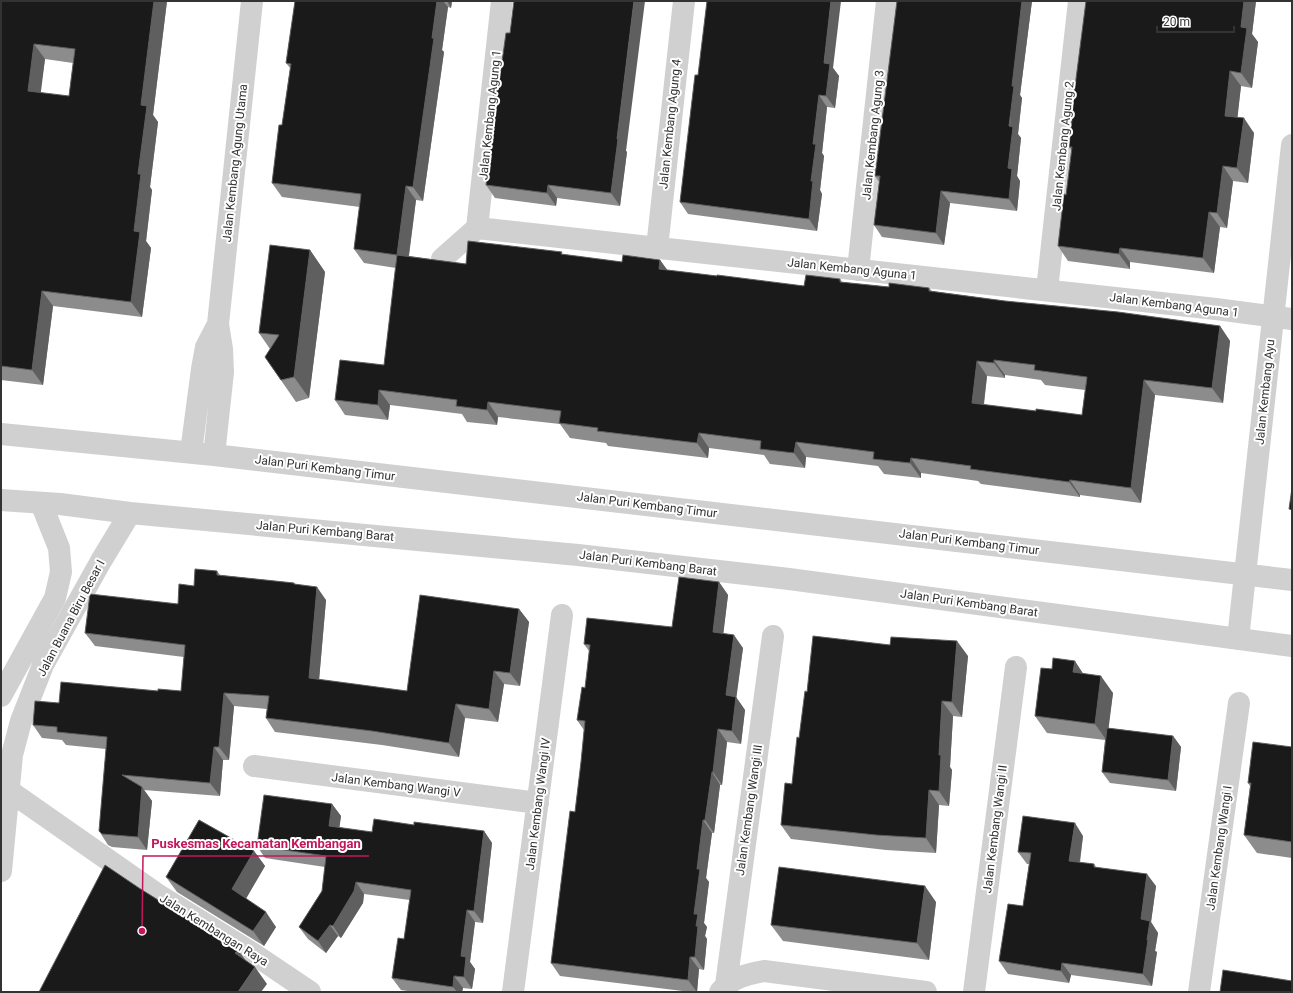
<svg xmlns="http://www.w3.org/2000/svg" width="1293" height="993" viewBox="0 0 1293 993" font-family="Roboto,sans-serif">
<style>
.lines{fill:none;stroke-linecap:round;stroke-linejoin:round}
.minor{stroke:#d0d0d0;stroke-width:22}
.wall{fill:#8c8c8c;fill-rule:evenodd}
.shaded-wall{fill:#5f5f5f}
.building{fill:#1a1a1a;stroke:#5f5f5f;fill-rule:evenodd}
.labels{text-anchor:middle;dominant-baseline:central;stroke-width:4;stroke-linejoin:round;paint-order:stroke}
.street-label{font-size:12px;fill:#333;stroke:#fff}
.leader{fill:none;stroke:#c2185b;stroke-width:1.5}
.callout-dot{fill:#c2185b;stroke:#fff;stroke-width:1.5}
.callout-label{font-size:13px;text-anchor:middle;font-weight:bold;fill:#c2185b;stroke:#fff;stroke-width:4;stroke-linejoin:round;paint-order:stroke}
</style>
<rect width="100%" height="100%" fill="#fff"/>
<g class="lines">
<path class="minor" d="M 477,228 L 502,1
M 657,248 L 684,1
M 442,259 L 477,228 L 1216,309 L 1292,319
M 858,270 L 887,1
M 1047,290 L 1079,1
M 1,434 L 214,455 L 1292,580
M 191,452 L 202,369 L 206,347 L 218,324
M 214,455 L 223,372 L 222,349 L 218,324 L 252,1
M 1,500 L 60,504 L 130,513 L 578,555 L 789,579 L 1292,646
M 1238,639 L 1292,145
M 1,696 L 55,598 L 61,572 L 59,548 L 41,503
M 254,766 L 538,803
M 1,785 L 157,894 L 252,953 L 310,992
M 1,871 L 12,755 L 21,721 L 43,665 L 101,561 L 130,513
M 726,985 L 773,636
M 513,992 L 562,615
M 720,992 C 731,978 747,974 764,971 L 926,992
M 974,992 L 1016,667
M 1199,992 L 1239,703"/>
</g>
<path class="wall" d="M 1,1 L 167,1 L 153,115 L 158,122 L 150,187 L 152,190 L 146,241 L 151,248 L 142,317 L 53,306 L 43,385 L 1,380 ZM 45,59 L 73,63 L 69,96 L 40,93 Z
M 295,1 L 452,1 L 451,8 L 448,7 L 442,50 L 444,52 L 423,201 L 416,200 L 409,256 L 466,264 L 564,255 L 622,262 L 660,260 L 667,270 L 717,276 L 804,286 L 840,279 L 842,282 L 889,287 L 929,288 L 932,291 L 1005,301 L 1220,326 L 1230,341 L 1223,403 L 1155,395 L 1141,503 L 1080,495 L 1080,497 L 981,484 L 978,481 L 921,473 L 921,478 L 884,474 L 878,466 L 806,457 L 805,468 L 770,464 L 764,455 L 709,448 L 708,458 L 608,446 L 606,443 L 570,438 L 560,424 L 498,417 L 497,425 L 467,422 L 462,414 L 390,405 L 388,420 L 345,415 L 335,400 L 384,365 L 396,268 L 364,263 L 354,249 L 360,207 L 282,197 L 272,183 L 282,125 L 290,68 L 286,63 ZM 1005,375 L 1041,380 L 1045,385 L 1085,390 L 1082,415 L 1036,411 L 984,405 L 987,376 L 1005,378 Z
M 897,1 L 1032,1 L 1020,95 L 1022,98 L 1018,134 L 1021,138 L 1017,176 L 1020,181 L 1017,211 L 950,203 L 944,245 L 882,237 L 874,225 L 879,182 L 875,176 Z
M 1086,1 L 1256,1 L 1252,34 L 1258,42 L 1252,88 L 1241,86 L 1237,118 L 1254,133 L 1248,183 L 1233,181 L 1227,228 L 1220,227 L 1214,273 L 1130,262 L 1130,269 L 1068,261 L 1058,246 L 1066,195 L 1072,151 L 1069,147 L 1073,112 L 1072,110 Z
M 510,33 L 627,152 L 620,206 L 557,198 L 556,206 L 495,198 L 486,185 L 494,127 L 491,123 L 498,90 Z
M 833,68 L 839,76 L 835,108 L 827,107 L 822,153 L 824,156 L 820,190 L 822,194 L 817,231 L 688,214 L 680,202 L 698,75 Z
M 310,250 L 325,272 L 309,398 L 296,402 L 265,357 L 270,349 L 259,333 Z
M 217,571 L 220,575 L 294,583 L 295,584 L 326,600 L 319,680 L 407,691 L 519,609 L 529,622 L 520,686 L 504,684 L 498,722 L 465,718 L 459,757 L 382,745 L 275,732 L 266,718 L 267,709 L 234,706 L 229,760 L 223,760 L 220,796 L 144,790 L 152,801 L 147,850 L 112,847 L 108,845 L 99,831 L 106,749 L 66,745 L 62,740 L 42,738 L 33,725 L 59,703 L 158,691 L 181,691 L 184,657 L 95,646 L 85,633 L 178,604 L 194,586 Z
M 719,582 L 728,595 L 723,634 L 743,648 L 736,697 L 745,710 L 741,744 L 727,742 L 722,785 L 720,785 L 714,833 L 712,833 L 706,878 L 709,882 L 704,923 L 707,927 L 705,936 L 707,939 L 704,970 L 699,969 L 697,992 L 691,992 L 560,976 L 551,963 L 575,812 L 581,762 L 584,730 L 577,720 L 585,688 L 589,651 L 584,644 L 672,627 Z
M 968,656 L 962,717 L 953,716 L 950,767 L 952,770 L 949,806 L 939,805 L 936,853 L 886,850 L 791,839 L 781,825 L 792,784 L 799,738 L 807,692 Z
M 1083,673 L 1113,693 L 1108,728 L 1173,736 L 1181,747 L 1176,791 L 1110,783 L 1102,772 L 1105,740 L 1047,733 L 1035,716 Z
M 1292,747 L 1292,858 L 1257,853 L 1244,835 L 1250,786 L 1248,783 Z
M 332,804 L 341,816 L 339,828 L 372,832 L 414,825 L 484,831 L 492,843 L 483,923 L 475,922 L 470,962 L 475,969 L 472,989 L 463,988 L 462,992 L 414,992 L 401,990 L 392,978 L 404,939 L 410,900 L 364,894 L 363,903 L 341,938 L 338,936 L 326,953 L 308,939 L 299,927 L 322,891 L 325,867 L 265,858 L 257,846 Z
M 1083,836 L 1080,863 L 1094,864 L 1096,867 L 1156,886 L 1151,922 L 1158,933 L 1155,951 L 1157,952 L 1152,986 L 1071,975 L 1069,983 L 1008,974 L 999,961 L 1023,906 L 1029,864 L 1027,864 L 1018,852 Z
M 254,851 L 265,866 L 246,898 L 276,927 L 264,946 L 177,892 L 166,877 Z
M 936,902 L 929,960 L 783,941 L 771,925 Z"/>
<path class="shaded-wall" d="M 154,1 L 167,1 L 153,115 L 158,122 L 150,187 L 152,190 L 146,241 L 151,248 L 142,317 L 131,302 L 134,231 L 141,105 Z
M 437,1 L 443,1 L 448,7 L 442,50 L 444,52 L 423,201 L 413,187 Z
M 447,1 L 452,1 L 451,8 Z
M 634,1 L 645,1 L 626,151 L 627,152 L 620,206 L 611,193 L 617,139 Z
M 831,1 L 841,1 L 833,68 L 839,76 L 835,108 L 826,96 L 824,63 Z
M 1022,1 L 1032,1 L 1020,95 L 1022,98 L 1018,134 L 1021,138 L 1017,176 L 1020,181 L 1017,211 L 1009,199 L 1008,168 L 1012,86 Z
M 1244,1 L 1256,1 L 1252,34 L 1258,42 L 1252,88 L 1241,73 L 1241,27 Z
M 34,44 L 45,59 L 39,107 L 28,91 Z
M 1230,71 L 1241,86 L 1236,131 L 1225,116 Z
M 819,95 L 827,107 L 822,153 L 824,156 L 820,190 L 822,194 L 817,231 L 809,219 L 813,144 Z
M 1244,118 L 1254,133 L 1248,183 L 1237,168 Z
M 1223,166 L 1233,181 L 1227,228 L 1217,213 Z
M 548,185 L 557,198 L 556,206 L 547,193 Z
M 406,186 L 416,200 L 407,269 L 397,255 Z
M 941,191 L 950,203 L 944,245 L 936,233 Z
M 1209,212 L 1220,227 L 1214,273 L 1203,258 Z
M 1120,248 L 1130,262 L 1130,269 L 1119,254 Z
M 310,250 L 325,272 L 309,398 L 294,377 Z
M 660,260 L 671,275 L 659,269 Z
M 42,291 L 53,306 L 43,385 L 32,370 Z
M 1220,326 L 1230,341 L 1223,403 L 1212,388 Z
M 994,360 L 1005,375 L 1005,378 L 994,363 Z
M 977,361 L 987,376 L 982,418 L 972,403 Z
M 1144,380 L 1155,395 L 1141,503 L 1131,488 Z
M 379,390 L 390,405 L 388,420 L 378,405 Z
M 488,402 L 498,417 L 497,425 L 487,410 Z
M 699,433 L 709,448 L 708,458 L 697,443 Z
M 796,442 L 806,457 L 805,468 L 794,453 Z
M 911,458 L 921,473 L 921,478 L 910,463 Z
M 1070,480 L 1080,495 L 1080,497 L 1069,482 Z
M 719,582 L 728,595 L 722,645 L 713,632 Z
M 317,587 L 326,600 L 318,692 L 309,678 Z
M 519,609 L 529,622 L 520,686 L 510,673 Z
M 734,635 L 743,648 L 735,708 L 726,695 Z
M 957,641 L 968,656 L 962,717 L 952,702 Z
M 1075,661 L 1086,678 L 1073,672 Z
M 494,671 L 504,684 L 498,722 L 489,709 Z
M 1101,676 L 1113,693 L 1107,741 L 1095,724 Z
M 224,693 L 234,706 L 229,760 L 219,747 Z
M 736,697 L 745,710 L 741,744 L 732,731 Z
M 942,701 L 953,716 L 950,767 L 952,770 L 949,806 L 939,791 L 939,755 Z
M 456,704 L 465,718 L 459,757 L 449,743 Z
M 718,729 L 727,742 L 722,785 L 713,772 Z
M 1173,736 L 1181,747 L 1176,791 L 1168,780 Z
M 214,747 L 223,760 L 220,796 L 210,783 Z
M 712,772 L 720,785 L 714,833 L 705,820 Z
M 142,787 L 152,801 L 147,850 L 138,837 Z
M 929,790 L 939,805 L 936,853 L 926,838 Z
M 332,804 L 341,816 L 338,838 L 329,826 Z
M 703,820 L 712,833 L 706,878 L 709,882 L 704,923 L 707,927 L 705,936 L 707,939 L 704,970 L 695,957 L 696,926 L 694,914 L 697,869 Z
M 1075,823 L 1083,836 L 1078,874 L 1069,861 Z
M 484,831 L 492,843 L 483,923 L 474,911 Z
M 254,851 L 265,866 L 243,904 L 232,889 Z
M 1147,874 L 1156,886 L 1151,922 L 1158,933 L 1155,951 L 1157,952 L 1152,986 L 1143,974 L 1147,940 L 1141,919 Z
M 356,882 L 364,894 L 363,903 L 341,938 L 333,926 Z
M 925,886 L 936,902 L 929,960 L 917,943 Z
M 467,910 L 475,922 L 470,962 L 475,969 L 472,989 L 464,977 L 461,956 Z
M 266,912 L 276,927 L 264,946 L 253,931 Z
M 330,925 L 338,936 L 326,953 L 318,941 Z
M 238,950 L 250,966 L 235,953 Z
M 690,957 L 699,969 L 697,992 L 688,980 Z
M 1062,963 L 1071,975 L 1069,983 L 1061,971 Z
M 255,967 L 267,984 L 261,992 L 238,992 Z
M 454,976 L 463,988 L 462,992 L 457,992 L 453,987 Z"/>
<path class="building" d="M 1,1 L 154,1 L 141,105 L 147,106 L 138,174 L 141,174 L 134,231 L 140,232 L 131,302 L 42,291 L 32,370 L 1,366 ZM 34,44 L 75,49 L 69,96 L 28,91 Z
M 295,1 L 437,1 L 432,38 L 434,38 L 413,187 L 406,186 L 397,255 L 354,249 L 361,194 L 272,183 L 279,125 L 282,125 L 291,64 L 286,63 Z
M 514,1 L 634,1 L 617,139 L 618,139 L 611,193 L 548,185 L 547,193 L 486,185 L 494,123 L 491,123 L 494,90 L 498,90 L 506,33 L 510,33 Z
M 707,1 L 831,1 L 824,63 L 830,64 L 826,96 L 819,95 L 813,144 L 816,144 L 811,181 L 813,181 L 809,219 L 680,202 L 695,75 L 698,75 Z
M 897,1 L 1022,1 L 1012,86 L 1014,86 L 1009,126 L 1013,127 L 1008,168 L 1012,169 L 1009,199 L 941,191 L 936,233 L 874,225 L 880,176 L 875,176 Z
M 1086,1 L 1244,1 L 1241,27 L 1247,28 L 1241,73 L 1230,71 L 1225,116 L 1244,118 L 1237,168 L 1223,166 L 1217,213 L 1209,212 L 1203,258 L 1120,248 L 1119,254 L 1058,246 L 1064,194 L 1066,195 L 1072,147 L 1069,147 L 1073,110 L 1072,110 Z
M 468,241 L 562,252 L 561,254 L 622,262 L 623,255 L 660,260 L 659,269 L 717,276 L 717,275 L 804,286 L 806,275 L 840,279 L 840,282 L 889,287 L 889,283 L 929,288 L 929,291 L 1005,301 L 1118,312 L 1220,326 L 1212,388 L 1144,380 L 1131,488 L 1070,480 L 1069,482 L 970,469 L 971,466 L 911,458 L 910,463 L 873,459 L 874,452 L 796,442 L 794,453 L 760,449 L 761,441 L 699,433 L 697,443 L 597,431 L 598,428 L 559,423 L 561,411 L 488,402 L 487,410 L 456,406 L 457,400 L 379,390 L 378,405 L 335,400 L 340,360 L 384,365 L 397,255 L 466,264 ZM 994,360 L 1035,365 L 1034,370 L 1087,377 L 1082,415 L 1036,409 L 1036,411 L 972,403 L 977,361 L 994,363 Z
M 270,245 L 310,250 L 294,377 L 281,380 L 265,357 L 279,335 L 259,333 Z
M 1292,488 L 1292,510 L 1289,509 Z
M 195,569 L 217,571 L 217,575 L 294,583 L 294,584 L 317,587 L 309,678 L 407,691 L 420,595 L 519,609 L 510,673 L 494,671 L 489,709 L 456,704 L 449,743 L 372,731 L 266,718 L 269,696 L 224,693 L 219,747 L 214,747 L 210,783 L 122,775 L 142,787 L 138,837 L 102,834 L 99,831 L 107,737 L 57,732 L 57,727 L 33,725 L 35,701 L 59,703 L 61,682 L 158,691 L 158,689 L 181,691 L 185,645 L 85,633 L 90,594 L 178,604 L 179,584 L 194,586 Z
M 679,577 L 719,582 L 713,632 L 734,635 L 726,695 L 736,697 L 732,731 L 718,729 L 713,772 L 712,772 L 705,820 L 703,820 L 697,869 L 700,869 L 694,914 L 698,914 L 696,926 L 698,926 L 695,957 L 690,957 L 688,980 L 551,963 L 570,811 L 575,812 L 581,762 L 585,721 L 577,720 L 582,687 L 585,688 L 590,645 L 584,644 L 587,618 L 672,627 Z
M 813,636 L 890,645 L 891,637 L 957,641 L 952,702 L 942,701 L 939,755 L 941,755 L 939,791 L 929,790 L 926,838 L 876,835 L 781,825 L 785,783 L 792,784 L 797,737 L 799,738 L 805,691 L 807,692 Z
M 1053,658 L 1075,661 L 1073,672 L 1101,676 L 1095,724 L 1035,716 L 1041,668 L 1052,669 Z
M 1107,728 L 1173,736 L 1168,780 L 1102,772 Z
M 1253,742 L 1292,747 L 1292,842 L 1244,835 L 1251,783 L 1248,783 Z
M 264,795 L 332,804 L 329,826 L 372,832 L 374,819 L 414,825 L 414,822 L 484,831 L 474,911 L 467,910 L 461,956 L 466,957 L 464,977 L 454,976 L 453,987 L 392,978 L 398,938 L 404,939 L 411,890 L 356,882 L 354,891 L 333,926 L 330,925 L 318,941 L 299,927 L 322,891 L 326,856 L 257,846 Z
M 1023,816 L 1075,823 L 1069,861 L 1094,864 L 1094,867 L 1147,874 L 1141,919 L 1150,921 L 1147,940 L 1148,940 L 1143,974 L 1062,963 L 1061,971 L 999,961 L 1008,904 L 1023,906 L 1031,853 L 1018,852 Z
M 199,820 L 254,851 L 232,889 L 266,912 L 253,931 L 166,877 Z
M 105,865 L 139,888 L 238,950 L 235,953 L 255,967 L 238,992 L 39,992 Z
M 779,867 L 925,886 L 917,943 L 771,925 Z
M 1223,970 L 1292,981 L 1292,992 L 1220,992 Z"/>
<g class="labels">
<g class="street-label">
<text transform="translate(490 115) rotate(-84)">Jalan Kembang Agung 1</text>
<text transform="translate(670 124) rotate(-84)">Jalan Kembang Agung 4</text>
<text transform="translate(873 135) rotate(-84)">Jalan Kembang Agung 3</text>
<text transform="translate(1063 146) rotate(-84)">Jalan Kembang Agung 2</text>
<text transform="translate(235 163) rotate(-84)">Jalan Kembang Agung Utama</text>
<text transform="translate(852 269) rotate(6)">Jalan Kembang Aguna 1</text>
<text transform="translate(1174 305) rotate(7)">Jalan Kembang Aguna 1</text>
<text transform="translate(1265 392) rotate(-84)">Jalan Kembang Ayu</text>
<text transform="translate(325 468) rotate(7)">Jalan Puri Kembang Timur</text>
<text transform="translate(647 505) rotate(7)">Jalan Puri Kembang Timur</text>
<text transform="translate(325 531) rotate(5)">Jalan Puri Kembang Barat</text>
<text transform="translate(969 542) rotate(7)">Jalan Puri Kembang Timur</text>
<text transform="translate(648 563) rotate(7)">Jalan Puri Kembang Barat</text>
<text transform="translate(969 603) rotate(8)">Jalan Puri Kembang Barat</text>
<text transform="translate(71 618) rotate(-62)">Jalan Buana Biru Besar I</text>
<text transform="translate(396 785) rotate(7)">Jalan Kembang Wangi V</text>
<text transform="translate(538 804) rotate(-83)">Jalan Kembang Wangi IV</text>
<text transform="translate(749 810) rotate(-82)">Jalan Kembang Wangi III</text>
<text transform="translate(995 829) rotate(-83)">Jalan Kembang Wangi II</text>
<text transform="translate(1219 848) rotate(-82)">Jalan Kembang Wangi I</text>
<text transform="translate(214 930) rotate(32)">Jalan Kembangan Raya</text>
</g>
</g>
<path class="leader" d="M142 931L143 856H369"/>
<circle class="callout-dot" cx="142" cy="931" r="4"/>
<g class="callout-label">
<text x="256" y="848">Puskesmas Kecamatan Kembangan</text>
</g>
<rect width="1293" height="993" fill="none" stroke="#333333" stroke-width="4"/>
<path d="M1157 26v6h77v-6" fill="none" stroke="#333333" stroke-width="2"/>
<text x="1163" y="26" font-size="12" fill="#333333" stroke="#ffffff" stroke-width="3" paint-order="stroke">20 m</text>
</svg>
